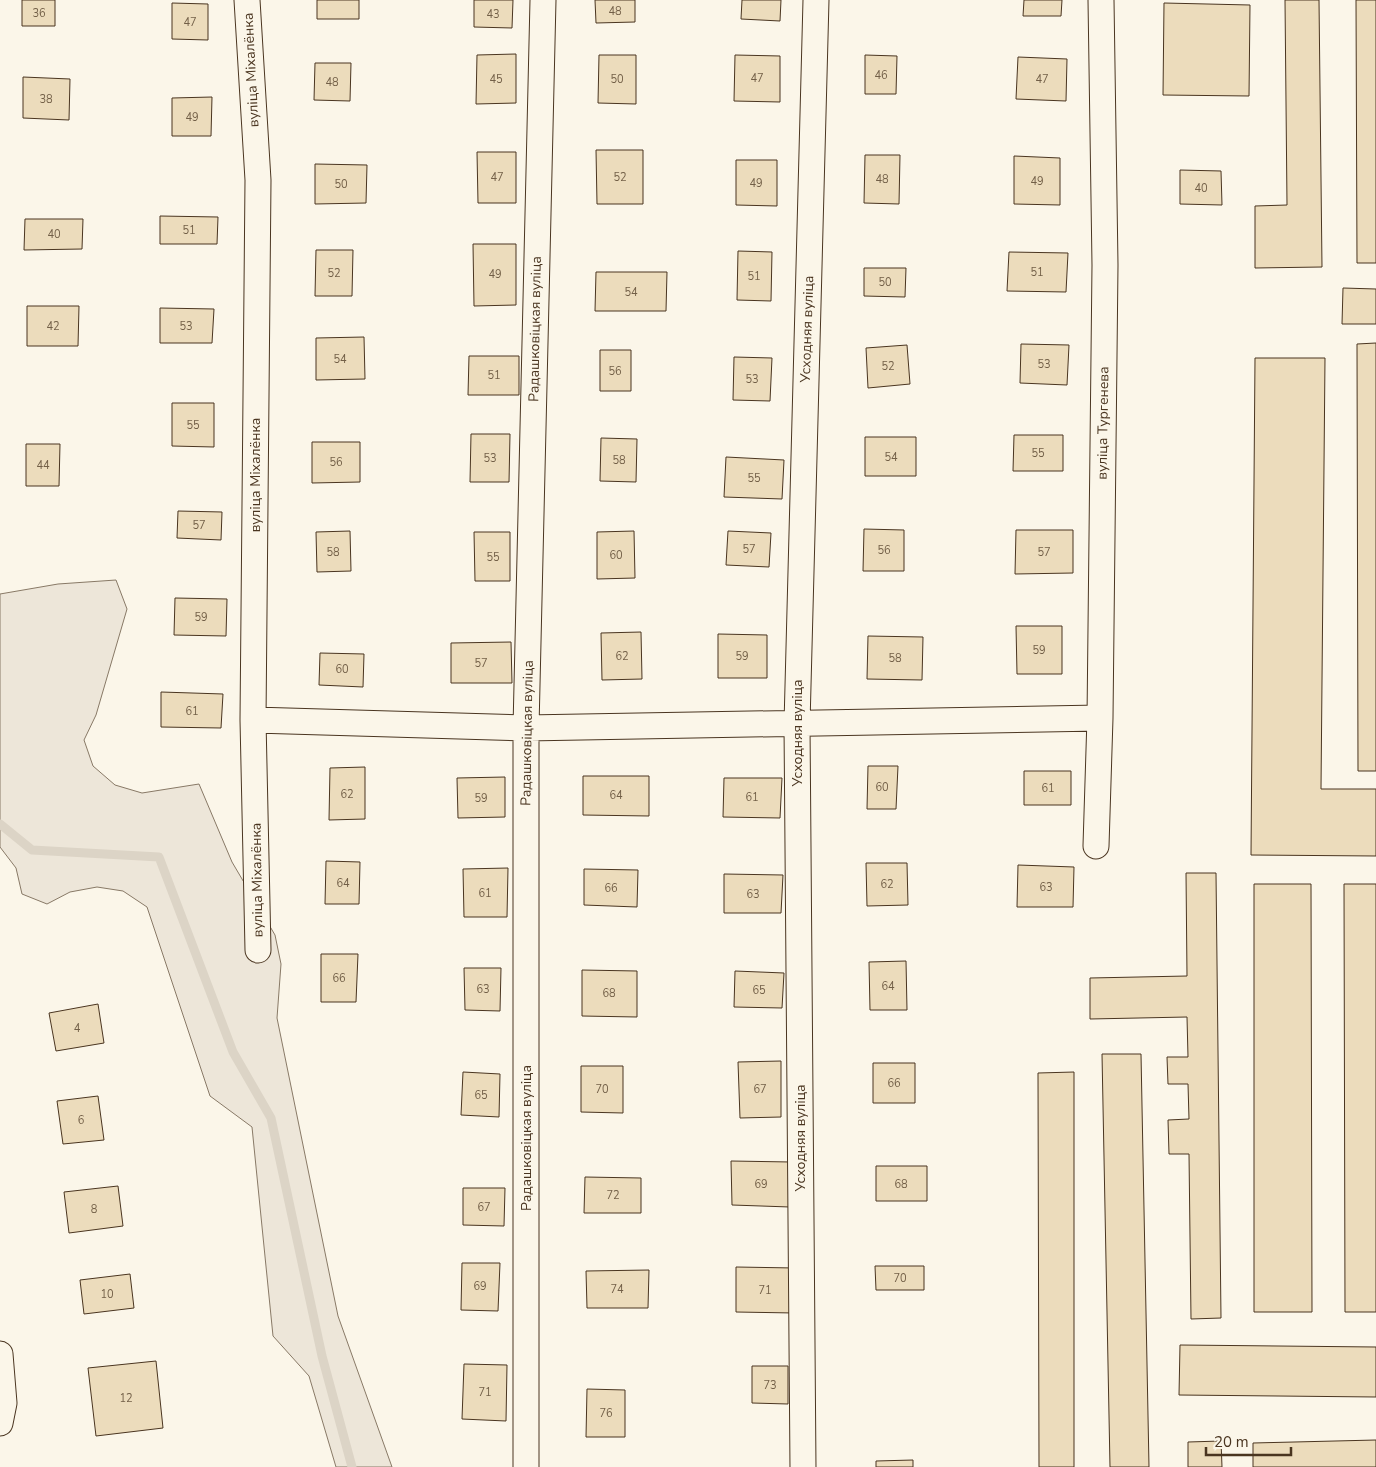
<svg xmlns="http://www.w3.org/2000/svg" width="1376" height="1467" viewBox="0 0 1376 1467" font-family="'Nunito Sans',sans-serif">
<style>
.green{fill:#ede6d9;stroke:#887966}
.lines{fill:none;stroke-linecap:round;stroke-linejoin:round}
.stream{stroke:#dcd4c6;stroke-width:9}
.building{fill:#ecdcbc;stroke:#4a3520}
.street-casing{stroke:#4a3520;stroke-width:27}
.street{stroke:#fbf6e9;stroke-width:25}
.labels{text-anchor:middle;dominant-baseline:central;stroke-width:4;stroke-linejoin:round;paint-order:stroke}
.number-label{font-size:11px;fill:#725f47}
.street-label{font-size:14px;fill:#4a3520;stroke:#fbf6e9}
</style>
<rect width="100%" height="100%" fill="#fbf6e9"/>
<path class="green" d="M 116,580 L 127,609 L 96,715 L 84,740 L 93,766 L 115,785 L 142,793 L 199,784 L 232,862 L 275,935 L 281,964 L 277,1018 L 338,1316 L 392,1467 L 336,1467 L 309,1376 L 273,1336 L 252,1127 L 210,1096 L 147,907 L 123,891 L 97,887 L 70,892 L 47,904 L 22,894 L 16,868 L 0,847 L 0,594 L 58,584 Z"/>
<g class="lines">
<path class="stream" d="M 0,824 L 32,850 L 159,857 L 233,1052 L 271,1118 L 322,1356 L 352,1467"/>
</g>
<path class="building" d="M 22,0 L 55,0 L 55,26 L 22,26 Z
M 317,0 L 359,0 L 359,19 L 317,19 Z
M 474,0 L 513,0 L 512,28 L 474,27 Z
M 595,0 L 635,0 L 635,22 L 596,23 Z
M 742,0 L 781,0 L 780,21 L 741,19 Z
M 1024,0 L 1062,0 L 1061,16 L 1023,16 Z
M 1285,0 L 1319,0 L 1322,267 L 1255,268 L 1255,206 L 1287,205 Z
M 1356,0 L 1376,0 L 1376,263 L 1357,263 Z
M 172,3 L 208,4 L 208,40 L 172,39 Z
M 1164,3 L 1250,5 L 1249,96 L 1163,95 Z
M 516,54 L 516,103 L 476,104 L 477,55 Z
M 599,55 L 636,55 L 636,104 L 598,103 Z
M 735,55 L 780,56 L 780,102 L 734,101 Z
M 865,55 L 897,56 L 896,94 L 865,94 Z
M 1018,57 L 1067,59 L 1066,101 L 1016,99 Z
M 315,63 L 351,63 L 350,101 L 314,100 Z
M 23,77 L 70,79 L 69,120 L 23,118 Z
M 212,97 L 211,136 L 172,136 L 172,98 Z
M 596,150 L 643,150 L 643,204 L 597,204 Z
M 477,152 L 516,152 L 516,203 L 478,203 Z
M 865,155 L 900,155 L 899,204 L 864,203 Z
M 1014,156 L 1060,158 L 1060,205 L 1014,204 Z
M 736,160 L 777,160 L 777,206 L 736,205 Z
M 315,164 L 367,165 L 366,203 L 315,204 Z
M 1180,170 L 1221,171 L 1222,205 L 1180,204 Z
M 160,216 L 218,217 L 217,244 L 160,244 Z
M 25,219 L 83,219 L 82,249 L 24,250 Z
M 473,244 L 516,244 L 516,305 L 474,306 Z
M 316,250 L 353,250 L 352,296 L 315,296 Z
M 738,251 L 772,252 L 771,301 L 737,300 Z
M 1009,252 L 1068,253 L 1066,292 L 1007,291 Z
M 864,268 L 906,268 L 905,297 L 864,296 Z
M 596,272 L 667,272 L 666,311 L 595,311 Z
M 1343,288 L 1376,289 L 1376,324 L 1342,324 Z
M 27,306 L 79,306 L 78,346 L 27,346 Z
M 160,308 L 214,309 L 212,343 L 160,343 Z
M 364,337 L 365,379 L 316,380 L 316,338 Z
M 1376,343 L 1376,771 L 1358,771 L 1357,344 Z
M 1021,344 L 1069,345 L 1067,385 L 1020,383 Z
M 907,345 L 910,384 L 868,388 L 866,348 Z
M 600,350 L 631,350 L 631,391 L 600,391 Z
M 469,356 L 519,356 L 519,395 L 468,395 Z
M 734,357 L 772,358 L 770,401 L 733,400 Z
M 1255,358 L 1325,358 L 1321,789 L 1376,789 L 1376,856 L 1251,855 Z
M 172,403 L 214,403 L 214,447 L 172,446 Z
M 471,434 L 510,434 L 509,482 L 470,482 Z
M 1014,435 L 1063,435 L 1063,471 L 1013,471 Z
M 865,437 L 916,437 L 916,476 L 865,476 Z
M 601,438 L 637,439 L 636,482 L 600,481 Z
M 312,442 L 360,442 L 360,482 L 312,483 Z
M 26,444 L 60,444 L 59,486 L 26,486 Z
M 726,457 L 784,460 L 782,499 L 724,497 Z
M 178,511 L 222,512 L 221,540 L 177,538 Z
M 864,529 L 904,530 L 904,571 L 863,571 Z
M 1016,530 L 1073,530 L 1073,573 L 1015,574 Z
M 350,531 L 351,571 L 317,572 L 316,532 Z
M 634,531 L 635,578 L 597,579 L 597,532 Z
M 728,531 L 771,533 L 769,567 L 726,565 Z
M 474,532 L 510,532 L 510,581 L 475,581 Z
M 175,598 L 227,599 L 226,636 L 174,635 Z
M 1016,626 L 1062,626 L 1062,674 L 1017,674 Z
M 641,632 L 642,679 L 602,680 L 601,633 Z
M 718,634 L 767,635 L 767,678 L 718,678 Z
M 868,636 L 923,637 L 922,680 L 867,679 Z
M 511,642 L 512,683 L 451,683 L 451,643 Z
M 320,653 L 364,654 L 363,687 L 319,685 Z
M 161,692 L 223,694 L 221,728 L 161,727 Z
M 868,766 L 898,766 L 896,809 L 867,809 Z
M 365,767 L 365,819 L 329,820 L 330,768 Z
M 1024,771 L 1071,771 L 1071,805 L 1024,805 Z
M 583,776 L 649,776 L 649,816 L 583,815 Z
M 505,777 L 505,817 L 458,818 L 457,778 Z
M 724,778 L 782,778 L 780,818 L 723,817 Z
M 326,861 L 360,862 L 359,904 L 325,904 Z
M 866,863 L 907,863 L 908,905 L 867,906 Z
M 1018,865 L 1074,867 L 1073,907 L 1017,907 Z
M 508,868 L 507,917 L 464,917 L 463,869 Z
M 584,869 L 638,870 L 637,907 L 584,905 Z
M 1186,873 L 1216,873 L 1221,1318 L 1191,1319 L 1189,1154 L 1169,1154 L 1168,1120 L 1189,1119 L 1188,1084 L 1168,1084 L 1167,1057 L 1188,1057 L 1187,1017 L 1090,1019 L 1090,978 L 1187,976 Z
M 724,874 L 783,875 L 781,913 L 724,913 Z
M 1254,884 L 1311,884 L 1312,1312 L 1254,1312 Z
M 1344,884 L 1376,884 L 1376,1312 L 1345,1312 Z
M 321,954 L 358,954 L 356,1002 L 321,1002 Z
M 906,961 L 907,1010 L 870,1010 L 869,962 Z
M 464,968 L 501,968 L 500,1011 L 465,1010 Z
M 582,970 L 637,971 L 637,1017 L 582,1016 Z
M 735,971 L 784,973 L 782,1008 L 734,1007 Z
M 98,1004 L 104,1043 L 56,1051 L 49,1013 Z
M 1102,1054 L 1141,1054 L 1149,1467 L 1110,1467 Z
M 781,1061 L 781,1117 L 740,1118 L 738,1062 Z
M 873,1063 L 915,1063 L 915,1103 L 873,1103 Z
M 581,1066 L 623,1066 L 623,1113 L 581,1112 Z
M 463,1072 L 500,1074 L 499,1117 L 461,1115 Z
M 1074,1072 L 1074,1467 L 1039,1467 L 1038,1073 Z
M 98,1096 L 104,1140 L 63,1144 L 57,1101 Z
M 731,1161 L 791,1162 L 790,1207 L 732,1205 Z
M 876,1166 L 927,1166 L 927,1201 L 876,1201 Z
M 585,1177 L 641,1178 L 641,1213 L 584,1213 Z
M 118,1186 L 123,1226 L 69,1233 L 64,1192 Z
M 463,1188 L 505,1188 L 504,1226 L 463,1225 Z
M 462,1263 L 500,1263 L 498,1311 L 461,1310 Z
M 875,1266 L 924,1266 L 924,1290 L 876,1290 Z
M 736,1267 L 795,1268 L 794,1313 L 736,1312 Z
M 649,1270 L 648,1308 L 587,1308 L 586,1271 Z
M 130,1274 L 134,1308 L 84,1314 L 80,1280 Z
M 1180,1345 L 1376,1347 L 1376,1397 L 1179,1395 Z
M 156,1361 L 163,1428 L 96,1436 L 88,1368 Z
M 464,1364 L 507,1365 L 506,1421 L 462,1419 Z
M 752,1366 L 788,1366 L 788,1404 L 752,1403 Z
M 587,1389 L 625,1390 L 625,1437 L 586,1437 Z
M 1376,1440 L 1376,1467 L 1253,1467 L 1253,1443 Z
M 1221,1441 L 1222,1467 L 1188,1467 L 1188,1442 Z
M 913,1460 L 913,1467 L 876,1467 L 876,1461 Z"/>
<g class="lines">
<defs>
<path id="street" d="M 247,0 L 258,180 L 253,720 L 258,950
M 253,720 L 526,728 L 1100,718
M 1096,846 L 1100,718 L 1105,265 L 1101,0
M 0,1354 L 4,1403 L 0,1423
M 526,1467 L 526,728 L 543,0
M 803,1467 L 797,724 L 816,0"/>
</defs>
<use href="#street" class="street-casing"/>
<use href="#street" class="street"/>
</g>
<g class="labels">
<g class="number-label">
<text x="615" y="11">48</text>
<text x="39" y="13">36</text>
<text x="493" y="14">43</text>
<text x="190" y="22">47</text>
<text x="881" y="75">46</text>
<text x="757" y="78">47</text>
<text x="496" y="79">45</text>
<text x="617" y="79">50</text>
<text x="1042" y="79">47</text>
<text x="332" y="82">48</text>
<text x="46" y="99">38</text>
<text x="192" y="117">49</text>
<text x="497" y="177">47</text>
<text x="620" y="177">52</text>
<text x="882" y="179">48</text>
<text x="1037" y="181">49</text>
<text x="756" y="183">49</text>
<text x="341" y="184">50</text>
<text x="1201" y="188">40</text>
<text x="189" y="230">51</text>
<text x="54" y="234">40</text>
<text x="1037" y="272">51</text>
<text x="334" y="273">52</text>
<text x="495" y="274">49</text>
<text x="754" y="276">51</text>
<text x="885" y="282">50</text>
<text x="631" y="292">54</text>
<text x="53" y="326">42</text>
<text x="186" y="326">53</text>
<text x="340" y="359">54</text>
<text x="1044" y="364">53</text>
<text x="888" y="366">52</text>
<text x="615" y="371">56</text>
<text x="494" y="375">51</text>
<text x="752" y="379">53</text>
<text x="193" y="425">55</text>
<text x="1038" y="453">55</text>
<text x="891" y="457">54</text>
<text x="490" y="458">53</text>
<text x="619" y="460">58</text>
<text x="336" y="462">56</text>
<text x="43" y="465">44</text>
<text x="754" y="478">55</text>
<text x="199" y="525">57</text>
<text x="749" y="549">57</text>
<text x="884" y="550">56</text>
<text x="333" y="552">58</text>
<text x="1044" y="552">57</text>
<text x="616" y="555">60</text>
<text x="493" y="557">55</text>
<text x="201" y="617">59</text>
<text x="1039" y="650">59</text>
<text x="622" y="656">62</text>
<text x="742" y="656">59</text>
<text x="895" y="658">58</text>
<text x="481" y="663">57</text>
<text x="342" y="669">60</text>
<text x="192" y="711">61</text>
<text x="882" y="787">60</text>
<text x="1048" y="788">61</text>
<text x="347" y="794">62</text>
<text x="616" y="795">64</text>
<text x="752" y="797">61</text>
<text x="481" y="798">59</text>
<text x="343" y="883">64</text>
<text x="887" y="884">62</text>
<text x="1046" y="887">63</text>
<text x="611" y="888">66</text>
<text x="485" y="893">61</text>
<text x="753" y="894">63</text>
<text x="339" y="978">66</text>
<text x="888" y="986">64</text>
<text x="483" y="989">63</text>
<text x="759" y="990">65</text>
<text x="609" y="993">68</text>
<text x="77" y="1028">4</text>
<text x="894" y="1083">66</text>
<text x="602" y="1089">70</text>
<text x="760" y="1089">67</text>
<text x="481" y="1095">65</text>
<text x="81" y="1120">6</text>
<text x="761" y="1184">69</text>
<text x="901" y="1184">68</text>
<text x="613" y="1195">72</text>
<text x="484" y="1207">67</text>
<text x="94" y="1209">8</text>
<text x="900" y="1278">70</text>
<text x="480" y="1286">69</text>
<text x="617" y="1289">74</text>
<text x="765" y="1290">71</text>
<text x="107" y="1294">10</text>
<text x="770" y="1385">73</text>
<text x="485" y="1392">71</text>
<text x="126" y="1398">12</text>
<text x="606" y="1413">76</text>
</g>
<g class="street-label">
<text transform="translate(251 70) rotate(-93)">вуліца Міхалёнка</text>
<text transform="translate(535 329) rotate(-89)">Радашковіцкая вуліца</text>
<text transform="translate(807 329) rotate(-88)">Усходняя вуліца</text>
<text transform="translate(1103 423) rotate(-89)">вуліца Тургенева</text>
<text transform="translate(255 475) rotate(-90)">вуліца Міхалёнка</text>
<text transform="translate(527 733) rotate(-89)">Радашковіцкая вуліца</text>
<text transform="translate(797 733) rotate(-90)">Усходняя вуліца</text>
<text transform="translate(257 880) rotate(-91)">вуліца Міхалёнка</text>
<text transform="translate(526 1138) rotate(-90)">Радашковіцкая вуліца</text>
<text transform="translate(800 1138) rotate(-90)">Усходняя вуліца</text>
</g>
</g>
<path d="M1206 1447v8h85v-8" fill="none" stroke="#4a3520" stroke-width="2.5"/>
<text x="1214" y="1447" font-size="15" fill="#4a3520" stroke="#fbf6e9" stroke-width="4" paint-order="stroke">20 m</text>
</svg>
